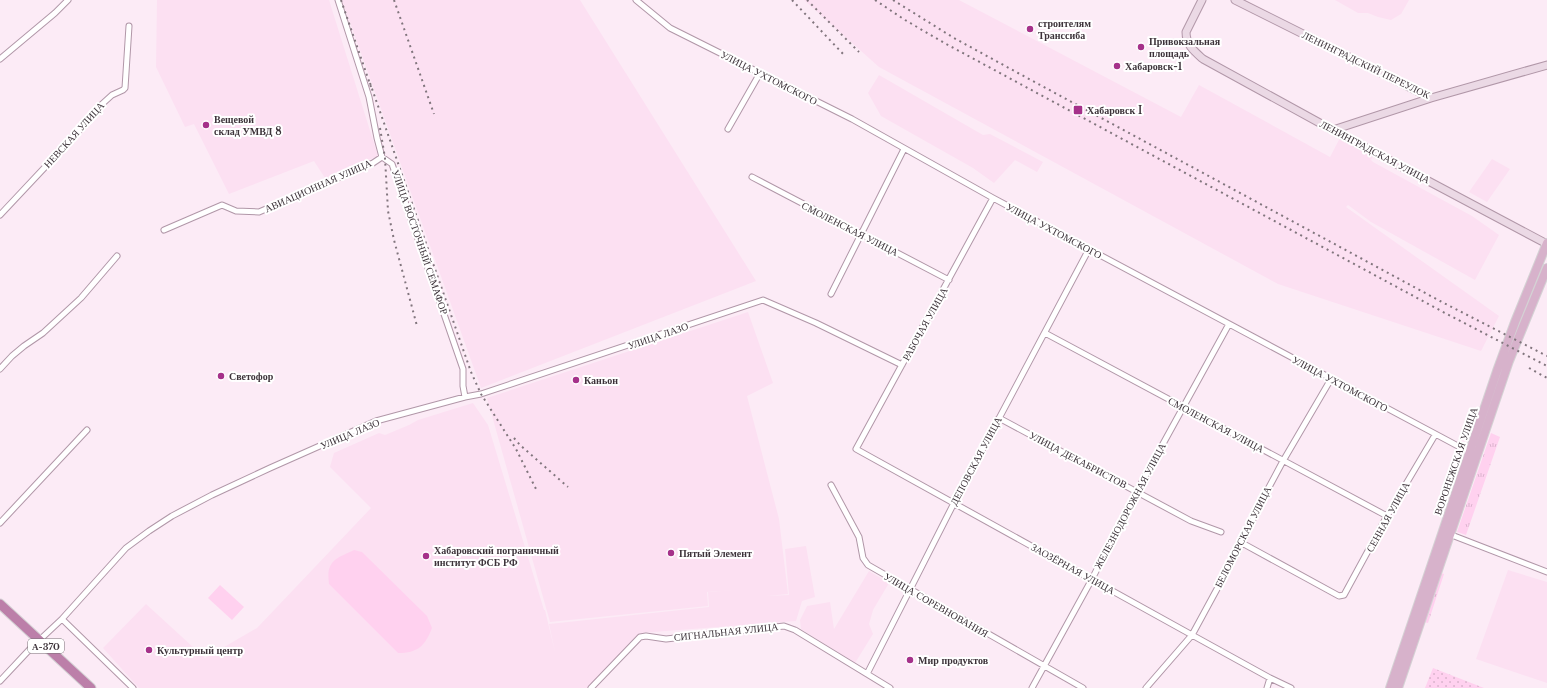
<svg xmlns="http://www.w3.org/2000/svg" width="1547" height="688" viewBox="0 0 1547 688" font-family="'Libre Baskerville',serif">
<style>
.built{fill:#fce0f2}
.grass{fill:url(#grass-tufts)}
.park{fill:url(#park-dots)}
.garden{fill:#ffd1ef}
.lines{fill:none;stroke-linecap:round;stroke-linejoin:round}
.street-casing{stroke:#b197a8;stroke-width:7}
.secondary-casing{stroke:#b197a8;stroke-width:9}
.primary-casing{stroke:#d4d2d4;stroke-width:10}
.highway-casing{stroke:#d4d2d4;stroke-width:11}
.street{stroke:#fff;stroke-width:5}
.secondary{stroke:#ebd9e5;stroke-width:7}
.primary{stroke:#d7b2cb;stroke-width:8}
.highway{stroke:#bc7fa9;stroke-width:9}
.rail{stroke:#81757d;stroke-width:2;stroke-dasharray:2 4;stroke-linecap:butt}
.poi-dot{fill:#a5318a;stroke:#fff;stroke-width:1.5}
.labels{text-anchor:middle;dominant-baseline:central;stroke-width:4;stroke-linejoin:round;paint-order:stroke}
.shield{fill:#fff;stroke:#777075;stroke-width:1}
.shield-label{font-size:9px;font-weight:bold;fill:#3d333a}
.poi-label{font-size:10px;font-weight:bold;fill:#3d333a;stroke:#fff;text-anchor:start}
.street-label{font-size:10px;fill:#3d333a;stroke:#fff}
</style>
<defs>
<pattern id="grass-tufts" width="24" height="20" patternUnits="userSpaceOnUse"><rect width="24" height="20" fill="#ffd1ef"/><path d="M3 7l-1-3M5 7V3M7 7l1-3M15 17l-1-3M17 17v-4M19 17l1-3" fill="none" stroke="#dbb4ce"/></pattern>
<pattern id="park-dots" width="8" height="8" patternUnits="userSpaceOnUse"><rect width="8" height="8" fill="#ffd1ef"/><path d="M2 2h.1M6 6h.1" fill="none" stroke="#dbb4ce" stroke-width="1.8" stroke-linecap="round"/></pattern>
</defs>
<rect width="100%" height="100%" fill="#fcebf6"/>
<path class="built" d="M 157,0 L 329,0 L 378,156 L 325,178 L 314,161 L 229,194 L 194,124 L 185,127 L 156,67 Z
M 342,0 L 580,0 L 756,281 L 481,388 Z
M 804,0 L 959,0 L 1181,117 L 1199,85 L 1330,157 L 1340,138 L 1373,156 L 1371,160 L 1373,162 L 1472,216 L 1499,235 L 1475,280 L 1371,222 L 1348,205 L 1346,207 L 1499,316 L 1481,351 L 1278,284 L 879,67 Z
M 1335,0 L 1409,0 L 1401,14 L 1391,20 L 1378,17 L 1368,13 L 1358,13 Z
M 879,75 L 983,135 L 990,134 L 1043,162 L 1037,172 L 1015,160 L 994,183 L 973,168 L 881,116 L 868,93 Z
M 1492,159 L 1510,169 L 1487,202 L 1469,192 Z
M 748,312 L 773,383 L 747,396 L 779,519 L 788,594 L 767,596 L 789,595 L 785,549 L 806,546 L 815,597 L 802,601 L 796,621 L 640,633 L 588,688 L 139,688 L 103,648 L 146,604 L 205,658 L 257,628 L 371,508 L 330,467 L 334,453 L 379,433 L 385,435 L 409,425 L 418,420 L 473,403 L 488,425 L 544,610 L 545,610 L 555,652 L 549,624 L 709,607 L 708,592 L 748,589 L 748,593 L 748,589 L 707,592 L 708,606 L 550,622 L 487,398 Z
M 1508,570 L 1547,582 L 1547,683 L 1476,659 Z
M 869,571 L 889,583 L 873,610 L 869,624 L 873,634 L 855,663 L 801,629 L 800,620 L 807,606 L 830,602 L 834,629 Z"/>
<path class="grass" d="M 1491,433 L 1500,437 L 1466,535 L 1457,532 Z
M 1441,573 L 1444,574 L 1428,623 L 1424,622 Z"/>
<path class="park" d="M 1433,668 L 1484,688 L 1425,688 Z"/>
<path class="garden" d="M 354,550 L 362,552 L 427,616 L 432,628 C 425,646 418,653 398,653 L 329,584 C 326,561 335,559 354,550 Z
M 220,585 L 244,607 L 232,620 L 208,598 Z"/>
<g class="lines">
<defs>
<path id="street" d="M 338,0 L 369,97 L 377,138 L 382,157 L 392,164 L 463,369 L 463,386 L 465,397
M 636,0 L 670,28 L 852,119 L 993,198 L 1471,453
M 0,59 L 55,13 L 68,0
M 728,129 L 760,73
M 752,177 L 949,280
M 993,198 L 856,449 L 1192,635 L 1270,678 L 1291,688
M 0,215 L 78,132 L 101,105 L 112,95 L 123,90 L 125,88 L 129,26
M 164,230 L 222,205 L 236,211 L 259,212 L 373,163 L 382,157
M 831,294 L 904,149
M 1045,333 L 1387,516
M 0,369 L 12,356 L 24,346 L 43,333 L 81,298 L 117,256
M 999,418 L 1191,521 L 1221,532
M 831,485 L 859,537 L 863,558 L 868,565 L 1083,688
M 0,523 L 87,430
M 1449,534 L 1547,572
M 1242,543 L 1339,596 L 1344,595 L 1387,516 L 1435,435
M 62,619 L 133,688
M 867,674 L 954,503 L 1089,249
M 0,681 L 30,649 L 62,619 L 126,548 L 149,531 L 172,516 L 212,495 L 270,468 L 376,421 L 465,397 L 481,394 L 763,300 L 816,323 L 902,365
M 591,688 L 640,637 L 646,636 L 666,639 L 784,626 L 795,630 L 890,688
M 1032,688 L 1092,579 L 1137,491 L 1229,324
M 1146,688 L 1192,635 L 1242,543 L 1260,504 L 1283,461 L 1331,379
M 1267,688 L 1270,678"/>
<path id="secondary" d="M 1202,0 L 1186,32 C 1186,45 1194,51 1203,59 L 1338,133 L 1547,244
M 1235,0 L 1431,98 L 1547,65
M 1333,130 L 1431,98"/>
<path id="primary" d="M 1390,688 L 1497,371 L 1515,322 L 1547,243
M 1398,688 L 1509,361 L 1547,268"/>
<path id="highway" d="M 0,604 L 91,688"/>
</defs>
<use href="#street" class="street-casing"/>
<use href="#secondary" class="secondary-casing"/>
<use href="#primary" class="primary-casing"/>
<use href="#highway" class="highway-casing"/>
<use href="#street" class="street"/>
<use href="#secondary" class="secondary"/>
<use href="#primary" class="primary"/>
<use href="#highway" class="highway"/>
<path class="rail" d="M 341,0 L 371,87
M 394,0 L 434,114
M 792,0 L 845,56
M 807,0 L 859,52
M 875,0 L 905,20 L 948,45 L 1445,313 L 1547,366
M 893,0 L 954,38 L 1018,73 L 1440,301 L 1547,356
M 370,83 L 471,372 L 481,394 L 516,449 L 537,491
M 380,128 L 385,158 L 388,211 L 394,240 L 417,326
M 1529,368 L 1547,378
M 514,438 L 520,445 L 568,487"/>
</g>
<g class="poi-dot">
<circle cx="1030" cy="29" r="4"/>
<circle cx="1141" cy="47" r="4"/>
<circle cx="1117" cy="66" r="4"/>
<rect x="1073" y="105" width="10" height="10" rx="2"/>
<circle cx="206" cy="125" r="4"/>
<circle cx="221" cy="376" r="4"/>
<circle cx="576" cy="380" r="4"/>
<circle cx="671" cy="553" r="4"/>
<circle cx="426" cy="556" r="4"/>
<circle cx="149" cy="650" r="4"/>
<circle cx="910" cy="660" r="4"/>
</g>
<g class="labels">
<rect class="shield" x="28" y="639" width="36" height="14" rx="3"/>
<g class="shield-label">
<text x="46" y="646">А-370</text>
</g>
<g class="poi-label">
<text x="1038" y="23">строителям<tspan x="1038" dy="12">Транссиба</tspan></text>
<text x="1149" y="41">Привокзальная<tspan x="1149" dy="12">площадь</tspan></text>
<text x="1125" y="66">Хабаровск-1</text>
<text x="1087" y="110">Хабаровск I</text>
<text x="214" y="119">Вещевой<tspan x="214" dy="12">склад УМВД 8</tspan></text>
<text x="229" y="376">Светофор</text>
<text x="584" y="380">Каньон</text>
<text x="434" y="550">Хабаровский пограничный<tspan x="434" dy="12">институт ФСБ РФ</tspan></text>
<text x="679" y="553">Пятый Элемент</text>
<text x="157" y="650">Культурный центр</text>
<text x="918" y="660">Мир продуктов</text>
</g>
<g class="street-label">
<text transform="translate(1366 65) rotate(26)">ЛЕНИНГРАДСКИЙ ПЕРЕУЛОК</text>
<text transform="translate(769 78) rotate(27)">УЛИЦА УХТОМСКОГО</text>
<text transform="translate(74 135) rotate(-48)">НЕВСКАЯ УЛИЦА</text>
<text transform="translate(1375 152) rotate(28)">ЛЕНИНГРАДСКАЯ УЛИЦА</text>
<text transform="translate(318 186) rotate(-24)">АВИАЦИОННАЯ УЛИЦА</text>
<text transform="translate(850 229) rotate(27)">СМОЛЕНСКАЯ УЛИЦА</text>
<text transform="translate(1054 231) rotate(28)">УЛИЦА УХТОМСКОГО</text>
<text transform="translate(420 242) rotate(71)">УЛИЦА ВОСТОЧНЫЙ СЕМАФОР</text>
<text transform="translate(925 324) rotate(-61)">РАБОЧАЯ УЛИЦА</text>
<text transform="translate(658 336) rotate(-19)">УЛИЦА ЛАЗО</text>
<text transform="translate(1340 384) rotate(28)">УЛИЦА УХТОМСКОГО</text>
<text transform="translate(1216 425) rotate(28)">СМОЛЕНСКАЯ УЛИЦА</text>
<text transform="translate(350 434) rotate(-23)">УЛИЦА ЛАЗО</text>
<text transform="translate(1078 460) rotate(28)">УЛИЦА ДЕКАБРИСТОВ</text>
<text transform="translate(976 461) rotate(-62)">ДЕПОВСКАЯ УЛИЦА</text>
<text transform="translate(1456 461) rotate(-71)">ВОРОНЕЖСКАЯ УЛИЦА</text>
<text transform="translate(1130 506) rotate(-62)">ЖЕЛЕЗНОДОРОЖНАЯ УЛИЦА</text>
<text transform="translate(1388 517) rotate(-61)">СЕННАЯ УЛИЦА</text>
<text transform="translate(1243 537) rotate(-63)">БЕЛОМОРСКАЯ УЛИЦА</text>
<text transform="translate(1073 569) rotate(29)">ЗАОЗЁРНАЯ УЛИЦА</text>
<text transform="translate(936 605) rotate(30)">УЛИЦА СОРЕВНОВАНИЯ</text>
<text transform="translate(726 632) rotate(-6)">СИГНАЛЬНАЯ УЛИЦА</text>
</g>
</g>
</svg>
